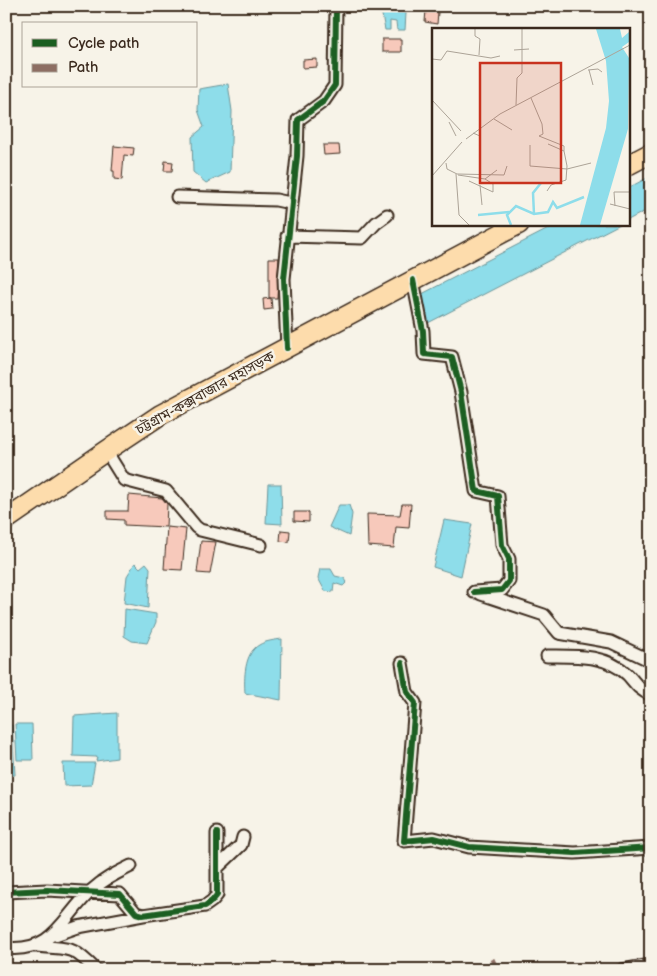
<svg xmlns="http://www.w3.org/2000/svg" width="657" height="976" viewBox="0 0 657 976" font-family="'Balsamiq Sans','Noto Sans Bengali',sans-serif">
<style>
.water{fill:#8eddea;stroke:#6d9598}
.building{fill:#f7c9bb;stroke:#3b2a1e}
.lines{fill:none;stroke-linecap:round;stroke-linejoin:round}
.minor-casing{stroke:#3b2a1e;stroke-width:15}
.trunk-casing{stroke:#3b2a1e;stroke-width:22}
.minor{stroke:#f7f3e8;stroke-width:11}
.trunk{stroke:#fddcac;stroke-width:19}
.quiet{stroke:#8d6e63;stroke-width:5;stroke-dasharray:10 5;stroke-linecap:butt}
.cycleway-casing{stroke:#f7f3e8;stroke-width:9}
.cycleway{stroke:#1b5e20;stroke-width:6}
.labels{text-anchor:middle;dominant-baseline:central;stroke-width:5;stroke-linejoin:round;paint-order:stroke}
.street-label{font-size:14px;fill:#3b2a1e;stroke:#f7f3e8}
.inset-river{fill:none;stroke:#8eddea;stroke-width:2.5}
.inset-road{fill:none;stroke:#aca397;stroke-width:1}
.view{fill:#c8321e;fill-opacity:0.15;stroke:#c8321e;stroke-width:2.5}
.inset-edge{fill:none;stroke:#3b2a1e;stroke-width:2.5}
</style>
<rect width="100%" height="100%" fill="#f7f3e8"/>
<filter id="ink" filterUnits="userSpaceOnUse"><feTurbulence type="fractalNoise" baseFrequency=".02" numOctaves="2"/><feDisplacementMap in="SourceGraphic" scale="10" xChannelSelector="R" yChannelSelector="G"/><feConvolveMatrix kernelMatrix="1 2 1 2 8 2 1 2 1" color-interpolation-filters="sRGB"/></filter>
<g filter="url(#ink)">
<path class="water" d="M 399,8 L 406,13 L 405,30 L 397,30 L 396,22 L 390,21 L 390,30 L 385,30 L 381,10 Z
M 228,84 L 232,111 L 230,172 L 206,183 L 193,172 L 192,137 L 204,127 L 198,110 L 199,89 Z
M 651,176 L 651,208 L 628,220 L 628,188 Z
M 558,224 L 620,224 L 426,324 L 420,295 Z
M 268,484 L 281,484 L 282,524 L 266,523 Z
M 339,505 L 349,505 L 352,514 L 349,536 L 329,527 Z
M 444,520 L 472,524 L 461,576 L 433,567 Z
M 135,563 L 140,568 L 146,563 L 150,568 L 148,608 L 124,603 L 127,576 Z
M 320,569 L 331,569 L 335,576 L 344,578 L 347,582 L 343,586 L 334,583 L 333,592 L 325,591 L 318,578 Z
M 125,609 L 156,614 L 156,622 L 147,643 L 132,641 L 124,636 Z
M 282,639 L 281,700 L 245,693 C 244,679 244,653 259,645 C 265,641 275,640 282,639 Z
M 117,713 L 117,758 L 96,761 L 97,757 L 73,756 L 74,716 Z
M 15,724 L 32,724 L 33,760 L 17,760 Z
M 6,725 L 12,725 L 15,775 L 6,776 Z
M 63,763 L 95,763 L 91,785 L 64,786 Z"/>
<path class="building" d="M 426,10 L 438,12 L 437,24 L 425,22 Z
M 382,39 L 401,39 L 401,52 L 382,52 Z
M 317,59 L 317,67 L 303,68 L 303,60 Z
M 323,145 L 339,145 L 340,154 L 324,155 Z
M 114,146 L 134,148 L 133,156 L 124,155 L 122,180 L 114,179 L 114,171 L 112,171 Z
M 165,161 L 173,162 L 172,171 L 164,171 Z
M 269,258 L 279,258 L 277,298 L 269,298 Z
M 271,298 L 272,309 L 264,310 L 263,299 Z
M 129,495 L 162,498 L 167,504 L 166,527 L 124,525 L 124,520 L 107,519 L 107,511 L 128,511 Z
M 402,504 L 411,504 L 409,528 L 396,527 L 394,548 L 368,546 L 367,514 L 400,515 Z
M 294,512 L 309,512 L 309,522 L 294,521 Z
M 167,527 L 186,529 L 182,570 L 164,569 Z
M 281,530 L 290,531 L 289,542 L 280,541 Z
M 201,541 L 216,542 L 210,574 L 197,573 Z"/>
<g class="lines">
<defs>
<path id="minor" d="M 177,197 L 276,200 L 290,203
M 287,236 L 362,238 L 376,223 L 387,215
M 413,280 L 423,331 L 424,354 L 452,357 L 461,392 L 476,491 L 498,496 L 502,545 L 509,559 L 509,581 L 502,590 L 474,592
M 287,348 L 284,279 L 297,156 L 298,120 L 324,101 L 335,85 L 336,6
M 106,451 L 124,480 L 166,491 L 196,527 L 200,530 L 261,545
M 481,594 L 544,615 L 559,633 L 611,642 L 651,661
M 547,656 C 575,656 606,654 628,675 C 636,684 639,690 651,695
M 402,663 L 407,692 L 415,703 L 404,841 L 434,838 L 469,847 L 575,853 L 651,848
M 218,867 L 241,845 L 243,837
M 6,892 L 47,890 L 120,894 L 136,913 L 143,915 L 205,906 L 212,901 L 217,895 L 217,833
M 55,935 L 78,927 L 143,915
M 37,946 C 71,950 70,944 96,970
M 6,948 C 55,953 62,917 92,890 C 104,879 117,873 131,866
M 622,970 L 651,965"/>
<path id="trunk" d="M 628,165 L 651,153
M 6,520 L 106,451 L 160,415 L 519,224"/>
</defs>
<use href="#minor" class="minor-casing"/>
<use href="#trunk" class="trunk-casing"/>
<use href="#minor" class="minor"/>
<use href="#trunk" class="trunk"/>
<path class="quiet" d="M 492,959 L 497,970"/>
<defs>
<path id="cycleway" d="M 413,280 L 423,331 L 424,354 L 452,357 L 461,392 L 476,491 L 498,496 L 502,545 L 509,559 L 509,581 L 502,590 L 474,592
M 287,348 L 284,279 L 297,156 L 298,120 L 324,101 L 335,85 L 336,6
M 402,663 L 407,692 L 415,703 L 404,841 L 434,838 L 469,847 L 575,853 L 651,848
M 6,892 L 47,890 L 120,894 L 136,913 L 143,915 L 205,906 L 212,901 L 217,895 L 217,833"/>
</defs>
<use href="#cycleway" class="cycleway-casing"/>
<use href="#cycleway" class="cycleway"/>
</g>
</g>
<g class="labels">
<g class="street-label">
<text transform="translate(205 393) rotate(-29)">চট্টগ্রাম-কক্সবাজার মহাসড়ক</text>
</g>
</g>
<g transform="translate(432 28)">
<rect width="198" height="198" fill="#f7f3e8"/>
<path d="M 164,1 L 188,1 L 190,10 L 197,4 L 197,14 L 190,19 L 197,30 L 196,101 L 168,197 L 148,197 L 174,100 L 177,73 L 174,33 Z" fill="#8eddea"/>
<path class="inset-river" d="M 102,186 L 101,165 L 109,155M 46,187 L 77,184M 79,197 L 75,187 L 84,178 L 102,186 L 116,184 L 121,174 L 125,180 L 152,169"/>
<path class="inset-road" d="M 43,1 L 43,8 L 48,11 L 47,27M 82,22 L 97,21M 0,31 L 9,32 L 15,23 L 59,30 L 68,28M 156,42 L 166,41 L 170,44M 157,42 L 161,57M 99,70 L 110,96 L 111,106 L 107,108 L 132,118 L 132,123M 0,72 L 29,103M 84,77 L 85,50 L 90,45 L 90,1M 62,91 L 80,102M 17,94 L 24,108M 41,105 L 48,108 L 48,100M 34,111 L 68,86 L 198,17M 98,117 L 98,138 L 135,141 L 159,135M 14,135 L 15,141 L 25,146 L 72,147 L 75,138M 24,146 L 27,187 L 37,197M 26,147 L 53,151 L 65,142M 0,148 L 30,114M 37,153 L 61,164 L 61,156 L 53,151M 48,157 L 50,177M 115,163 L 119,157 L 134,152 L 135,138 L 132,123 L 116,116M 178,176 L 198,181M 183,178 L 182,164 L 198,164"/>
<path class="view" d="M 48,35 L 129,35 L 129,155 L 48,155 Z"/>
<rect width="198" height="198" class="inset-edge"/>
</g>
<rect width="657" height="976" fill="none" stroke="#f7f3e8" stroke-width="25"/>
<rect x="12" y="12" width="632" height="951" fill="none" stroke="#3b2a1e" stroke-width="2" filter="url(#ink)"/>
<rect x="22" y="22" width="175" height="65" fill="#f7f3e8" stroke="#aca397"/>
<rect x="32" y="39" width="25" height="8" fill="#1b5e20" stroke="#aca397"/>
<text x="68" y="48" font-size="15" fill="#3b2a1e">Cycle path</text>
<rect x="32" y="64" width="25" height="8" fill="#8d6e63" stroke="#aca397"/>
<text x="68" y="72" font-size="15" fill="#3b2a1e">Path</text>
</svg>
